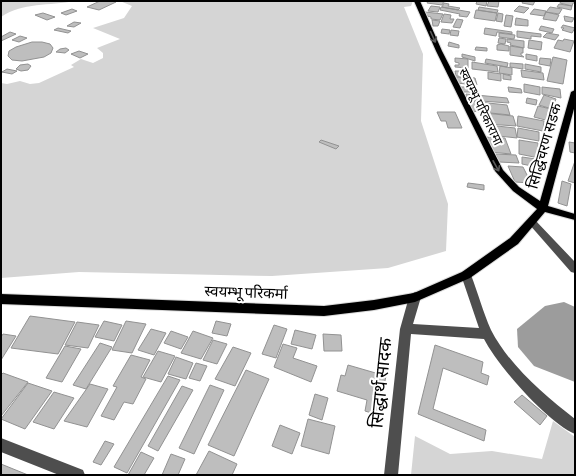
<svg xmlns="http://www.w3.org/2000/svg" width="576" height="476" viewBox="0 0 576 476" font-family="'Alegreya Sans','Noto Sans Devanagari',sans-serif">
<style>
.green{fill:#d5d5d5}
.water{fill:#9c9c9c}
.building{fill:#bebebe;stroke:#929292}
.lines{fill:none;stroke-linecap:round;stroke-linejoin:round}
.major-casing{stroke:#dbdbdb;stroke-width:2}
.minor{fill:#4e4e4e;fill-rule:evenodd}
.major{fill:#000;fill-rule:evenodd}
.oneway{stroke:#595959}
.labels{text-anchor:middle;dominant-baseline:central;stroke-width:4;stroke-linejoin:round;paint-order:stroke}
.far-street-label{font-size:13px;fill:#000;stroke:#fff}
.street-label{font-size:15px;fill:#000;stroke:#fff}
.near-street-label{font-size:18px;fill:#000;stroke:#fff}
</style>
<rect width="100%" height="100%" fill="#fff"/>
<path class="green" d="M 1,1 L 75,1 C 50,6 22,2 1,17 Z
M 120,1 L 413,1 L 411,6 L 404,7 L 423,54 L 421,121 L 448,204 L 446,251 L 388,268 L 272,276 L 79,272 L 1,278 L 1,83 L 7,84 L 20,81 L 30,84 L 39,83 L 74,67 L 71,65 L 81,59 L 93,63 L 103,58 L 103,53 L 97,48 L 120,39 L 93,28 L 124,18 L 132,6 Z
M 553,421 L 575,437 L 575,475 L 411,475 L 415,436 L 450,454 L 492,451 L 542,459 Z"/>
<path class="water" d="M 564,302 L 575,307 L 575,382 L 534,366 L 518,347 L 517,329 L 545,306 Z"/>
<path class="building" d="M 100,1 L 112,1 L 116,2 L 99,10 L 87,7 Z
M 428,1 L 444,1 L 442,5 L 427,3 Z
M 477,1 L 487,1 L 486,6 L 476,4 Z
M 489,1 L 499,1 L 498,7 L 487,6 Z
M 523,1 L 535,1 L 533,5 L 522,3 Z
M 561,1 L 574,1 L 575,3 L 573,3 L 572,6 L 560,3 Z
M 444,3 L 449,4 L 448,6 L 460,8 L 458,10 L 442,7 Z
M 559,4 L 572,6 L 571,10 L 557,7 Z
M 431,6 L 440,7 L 438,12 L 428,11 Z
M 519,6 L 529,8 L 524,13 L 514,11 Z
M 441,7 L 470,12 L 467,17 L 459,16 L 460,14 L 440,10 Z
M 479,7 L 498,10 L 497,13 L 478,10 Z
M 550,7 L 562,9 L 559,14 L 546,12 Z
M 72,9 L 77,11 L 66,15 L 61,13 Z
M 534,9 L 546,11 L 544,16 L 530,14 Z
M 476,10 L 497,13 L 495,21 L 474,18 Z
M 425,12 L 443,14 L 440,20 L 431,19 L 431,17 L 427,16 Z
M 546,12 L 559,15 L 556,21 L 543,19 Z
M 43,13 L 55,17 L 47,20 L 35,15 Z
M 498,13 L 503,14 L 502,22 L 496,21 Z
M 444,14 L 451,15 L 450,19 L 454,19 L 452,23 L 441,22 Z
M 506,15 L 513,16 L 511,27 L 504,26 Z
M 564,16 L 574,18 L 572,22 L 565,21 Z
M 516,18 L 528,20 L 528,26 L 515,25 Z
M 457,19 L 463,20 L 460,28 L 453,27 Z
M 432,20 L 440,21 L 438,26 L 433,26 Z
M 74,22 L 81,23 L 74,27 L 67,26 Z
M 563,25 L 575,28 L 572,33 L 562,30 L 564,28 L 561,28 Z
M 541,26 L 554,29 L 552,33 L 539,30 Z
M 58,28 L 71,31 L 68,33 L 54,30 Z
M 485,28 L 512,32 L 512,34 L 497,32 L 496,36 L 484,34 Z
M 442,29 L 450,30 L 449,34 L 441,33 Z
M 451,30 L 459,31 L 458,36 L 450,35 Z
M 517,31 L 541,34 L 541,37 L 531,36 L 531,39 L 517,37 Z
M 10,32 L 16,34 L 1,41 L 1,37 Z
M 499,33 L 515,35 L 514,39 L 499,37 Z
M 547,33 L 559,35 L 555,40 L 543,37 Z
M 20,36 L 27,38 L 19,42 L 12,40 Z
M 499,38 L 506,39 L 505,44 L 498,43 Z
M 507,39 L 524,41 L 524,48 L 510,45 L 511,43 L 507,42 Z
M 564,39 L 574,41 L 570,52 L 554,48 L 558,40 L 563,41 Z
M 529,40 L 542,42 L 541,50 L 528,48 Z
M 42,42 L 50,44 L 53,48 L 51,53 L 44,57 L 22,61 L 12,60 L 8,56 L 9,51 L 16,47 L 32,42 Z
M 449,42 L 459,45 L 459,48 L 448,46 Z
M 501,44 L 509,46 L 509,51 L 497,50 L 497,45 Z
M 510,46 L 523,48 L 523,53 L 521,53 L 521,55 L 524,57 L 510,55 Z
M 476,47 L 487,48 L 487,51 L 475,50 Z
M 66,48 L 69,50 L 65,53 L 56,52 L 60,49 Z
M 79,51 L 88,54 L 80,58 L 71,54 Z
M 462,54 L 475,57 L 475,61 L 462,57 Z
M 526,54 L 537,56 L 537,61 L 526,59 Z
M 553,57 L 567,60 L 563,84 L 547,81 Z
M 455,58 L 468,59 L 468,68 L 455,67 L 455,65 L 459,65 L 459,63 L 455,62 Z
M 540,58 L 551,59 L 550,66 L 539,64 Z
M 486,59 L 508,63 L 507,67 L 485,63 Z
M 472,62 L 497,66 L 498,72 L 472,69 Z
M 510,63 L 523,64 L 523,69 L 510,67 Z
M 28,64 L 31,66 L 28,70 L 21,71 L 16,69 L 20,65 Z
M 525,64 L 541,67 L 541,72 L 525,69 Z
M 500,66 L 512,68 L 512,75 L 499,73 Z
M 7,69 L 17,71 L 12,74 L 2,72 Z
M 521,70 L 543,73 L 544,80 L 522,77 Z
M 455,71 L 466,71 L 466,77 L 456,76 Z
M 488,72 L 501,74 L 501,81 L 488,79 Z
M 503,74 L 511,76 L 511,80 L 503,79 Z
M 455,77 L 475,78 L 477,85 L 456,83 Z
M 524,84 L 540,87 L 540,95 L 524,92 Z
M 458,87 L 469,87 L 472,92 L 460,92 Z
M 508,87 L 521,89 L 522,93 L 509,92 Z
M 542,87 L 560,89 L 561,98 L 542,94 Z
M 466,94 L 507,98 L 509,103 L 467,100 Z
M 544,95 L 556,99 L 552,109 L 539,105 Z
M 527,98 L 537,100 L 536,105 L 526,103 Z
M 469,101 L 507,105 L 510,115 L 471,111 Z
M 538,106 L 551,109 L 549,121 L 534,117 Z
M 437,112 L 455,112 L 462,128 L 448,128 L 446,121 L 441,121 Z
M 485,113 L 513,116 L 516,126 L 487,124 Z
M 518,116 L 544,121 L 543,131 L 517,126 Z
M 488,125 L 515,128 L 517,138 L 490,135 Z
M 518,128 L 539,132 L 539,141 L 517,137 Z
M 485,137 L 505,138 L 511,154 L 490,152 Z
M 321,140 L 339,146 L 336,149 L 319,142 Z
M 519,140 L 538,143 L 539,158 L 519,154 Z
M 569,142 L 575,143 L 575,153 L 570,152 Z
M 496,154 L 516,155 L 519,163 L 499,162 Z
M 522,157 L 536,159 L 537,167 L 522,164 Z
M 575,161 L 575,183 L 568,181 Z
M 508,166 L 523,167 L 531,183 L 515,182 Z
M 562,181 L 571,184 L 567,206 L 558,203 Z
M 468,183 L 484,185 L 484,190 L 467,187 Z
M 30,316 L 75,322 L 58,354 L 11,348 Z
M 104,321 L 122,325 L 114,341 L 95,337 Z
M 126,321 L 146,324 L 132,353 L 112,350 Z
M 216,321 L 231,324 L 227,336 L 212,333 Z
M 77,322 L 99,325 L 88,348 L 65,345 Z
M 274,325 L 287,329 L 276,358 L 262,354 Z
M 151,329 L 166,333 L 154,355 L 138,350 Z
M 295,330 L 316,335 L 312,349 L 291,344 Z
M 171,331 L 188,337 L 181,349 L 164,343 Z
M 193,331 L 213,338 L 201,359 L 181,353 Z
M 3,334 L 16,336 L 1,360 L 1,337 Z
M 323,334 L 341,335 L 342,351 L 324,351 Z
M 213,340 L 227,344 L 217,364 L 203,360 Z
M 100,343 L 112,347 L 86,389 L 73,385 Z
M 283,344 L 297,348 L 293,358 L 317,366 L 311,382 L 274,367 Z
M 435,345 L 483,362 L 481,373 L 489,376 L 487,385 L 443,368 L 433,409 L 486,430 L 484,441 L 418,414 Z
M 65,346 L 81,349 L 62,382 L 46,378 Z
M 233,347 L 251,353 L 235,386 L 215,379 Z
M 158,351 L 175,356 L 161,382 L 143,377 Z
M 131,355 L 150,360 L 141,377 L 146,379 L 133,404 L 124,402 L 114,420 L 101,416 L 117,387 L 113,386 Z
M 176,357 L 193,363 L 186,379 L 168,374 Z
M 196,363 L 207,366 L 200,381 L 189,378 Z
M 348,365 L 386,376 L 378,415 L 365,411 L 367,400 L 337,391 L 341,375 L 345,376 Z
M 246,370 L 269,379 L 234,456 L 208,445 Z
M 3,373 L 28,382 L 1,416 L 1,375 Z
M 168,376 L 180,380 L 127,473 L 114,467 Z
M 28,383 L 52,391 L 25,429 L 1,419 Z
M 90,384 L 108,389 L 87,427 L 64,421 Z
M 210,385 L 224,390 L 194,454 L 179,448 Z
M 182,386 L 193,390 L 158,451 L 148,446 Z
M 54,392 L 74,398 L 54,429 L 33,422 Z
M 315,394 L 328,398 L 322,420 L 309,415 Z
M 522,395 L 547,416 L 540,425 L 514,402 Z
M 308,419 L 335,426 L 329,454 L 301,446 Z
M 280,425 L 300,433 L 292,454 L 272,446 Z
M 105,441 L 114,444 L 101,465 L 93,462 Z
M 209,451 L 237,464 L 232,475 L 196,475 Z
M 141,452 L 154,458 L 144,475 L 128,475 Z
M 171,454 L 185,459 L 178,475 L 162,475 Z
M 1,464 L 28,475 L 1,475 Z"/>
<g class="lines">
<defs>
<path id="major" d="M 414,1 L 420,1 L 442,51 L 503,170 L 519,187 L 540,201 L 571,92 L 575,90 L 575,105 L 548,206 L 575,214 L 575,220 L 545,212 L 518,244 L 470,278 L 415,302 L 374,310 L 324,316 L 1,304 L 1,294 L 324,306 L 374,300 L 414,293 L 462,272 L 510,238 L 537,209 L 513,191 L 495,171 L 436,51 Z"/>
</defs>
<use href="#major" class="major-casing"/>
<path class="minor" d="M 532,219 L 535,220 L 575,262 L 575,273 L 571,272 L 529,224 L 527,222 Z
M 466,271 L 470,272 L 471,275 C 478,293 483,312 491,330 C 509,365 544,395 575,419 L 575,434 C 547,422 498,366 484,339 L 411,334 L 398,475 L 384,475 L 400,329 L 409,297 L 411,294 L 415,292 L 419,294 L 421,297 L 413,324 L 479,328 L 461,275 L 462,272 Z
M 1,438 L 83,470 L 85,475 L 59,475 L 1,452 Z"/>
<use href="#major" class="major"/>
</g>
<defs><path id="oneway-shaft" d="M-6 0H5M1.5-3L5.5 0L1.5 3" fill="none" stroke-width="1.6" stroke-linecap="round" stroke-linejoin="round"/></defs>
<g class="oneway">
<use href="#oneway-shaft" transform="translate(433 37) rotate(66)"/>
<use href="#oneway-shaft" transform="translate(496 166) rotate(61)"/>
</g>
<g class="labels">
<g class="far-street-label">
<text transform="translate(480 107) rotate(64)">स्वयम्भू परिकारामा</text>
</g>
<g class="street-label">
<text transform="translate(545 146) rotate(-74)">सिद्धिचरण सडक</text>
<text transform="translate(246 293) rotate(2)">स्वयम्भू परिकर्मा</text>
</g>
<g class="near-street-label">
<text transform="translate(382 383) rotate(-84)">सिद्धार्थ सादक</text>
</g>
</g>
<rect width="576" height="476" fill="none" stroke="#000000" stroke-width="4"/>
</svg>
